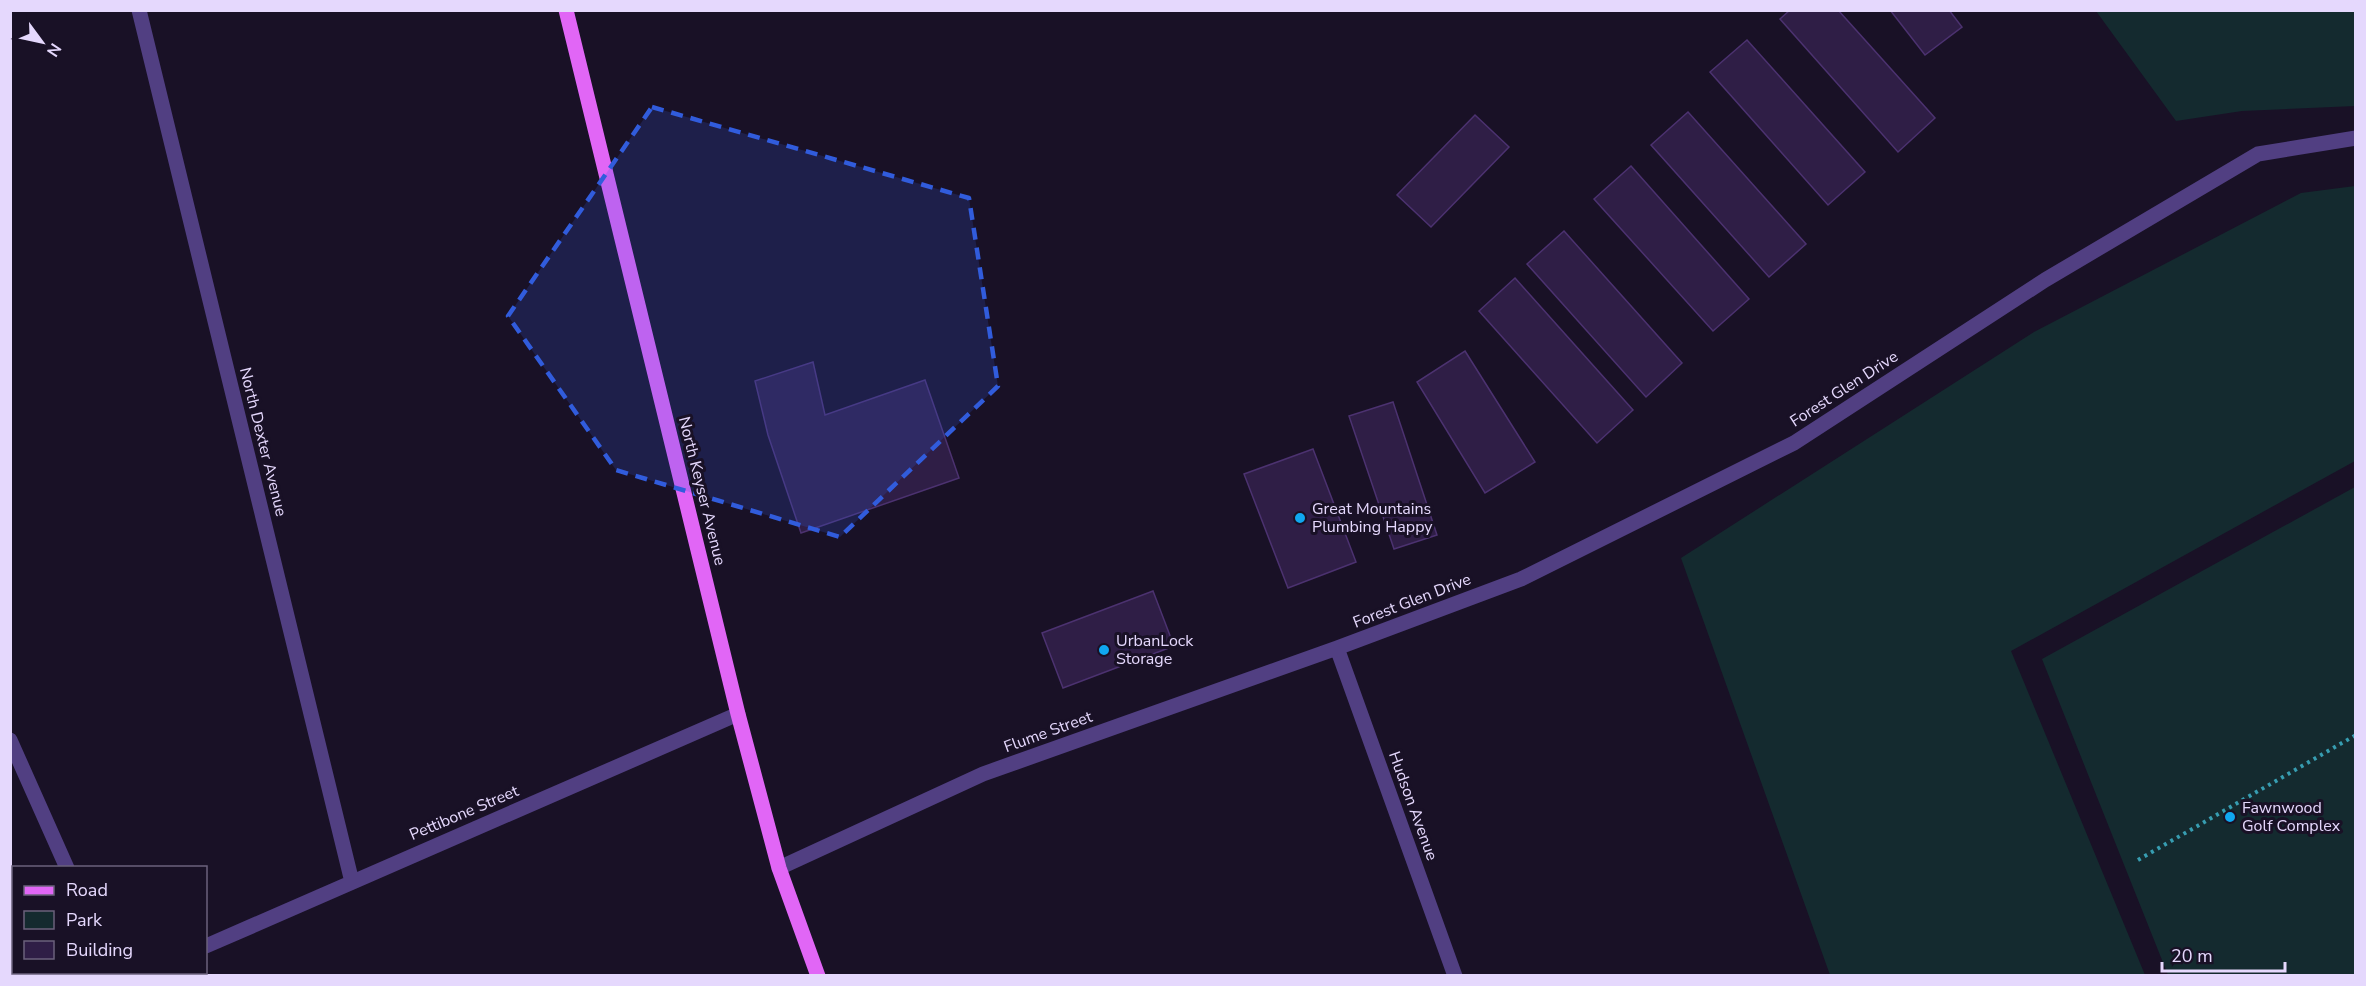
<svg xmlns="http://www.w3.org/2000/svg" width="2366" height="986" viewBox="0 0 2366 986" font-family="'Nunito Sans',sans-serif">
<style>
.green{fill:#142a2f}
.building{fill:#2f1e46;stroke:#4c3270;stroke-width:1.5}
.lines{fill:none;stroke-linecap:round;stroke-linejoin:round}
.path{stroke:#379db1;stroke-width:4;stroke-dasharray:3 4.5;stroke-linecap:butt}
.minor{stroke:#513f82;stroke-width:15}
.primary{stroke:#e166f6;stroke-width:15}
.marked{fill:#315cdc;fill-opacity:0.2;stroke:#315cdc;stroke-width:4.5;stroke-dasharray:12 8;stroke-linejoin:round}
.poi-dot{fill:#10a7f0;stroke:#191126;stroke-width:2}
.labels{text-anchor:middle;dominant-baseline:central;stroke-width:6;stroke-linejoin:round;paint-order:stroke}
.street-label{font-size:16px;fill:#e5d8fd;stroke:#191126}
.poi-label{font-size:16px;fill:#e5d8fd;stroke:#191126;text-anchor:start}
</style>
<rect width="100%" height="100%" fill="#191126"/>
<path class="green" d="M 2096,11 L 2355,11 L 2355,106 L 2242,111 L 2176,121 Z
M 2355,186 L 2355,461 L 2011,651 L 2145,975 L 1830,975 L 1681,558 L 2034,332 L 2301,193 Z
M 2355,487 L 2355,975 L 2168,975 L 2042,659 Z"/>
<path class="building" d="M 1790,10 L 1838,10 L 1935,118 L 1898,152 L 1780,19 Z
M 1890,10 L 1949,10 L 1962,27 L 1925,55 Z
M 1747,40 L 1865,172 L 1828,205 L 1710,72 Z
M 1688,112 L 1806,244 L 1769,277 L 1651,145 Z
M 1475,115 L 1509,147 L 1431,227 L 1397,195 Z
M 1631,166 L 1749,299 L 1713,331 L 1594,199 Z
M 1564,231 L 1682,363 L 1646,397 L 1527,264 Z
M 1515,278 L 1633,410 L 1597,443 L 1479,311 Z
M 1465,351 L 1535,462 L 1485,493 L 1417,382 Z
M 813,362 L 825,415 L 925,380 L 959,478 L 801,533 L 768,435 L 755,381 Z
M 1393,402 L 1437,535 L 1394,549 L 1349,416 Z
M 1313,449 L 1356,562 L 1288,588 L 1244,474 Z
M 1153,591 L 1174,646 L 1063,688 L 1042,633 Z"/>
<g class="lines">
<path class="path" d="M 2138,860 L 2356,735"/>
<path class="minor" d="M 139,10 L 352,882
M 1337,648 L 1455,976
M 10,740 L 67,868
M 779,868 L 983,774 L 1337,648 L 1521,579 L 1794,443 L 2045,280 L 2258,154 L 2356,138
M 206,946 L 738,714
M 114,972 L 115,976
M 138,976 L 145,972"/>
<path class="primary" d="M 566,10 L 738,714 L 779,868 L 818,976"/>
</g>
<path class="marked" d="M 652,107 L 969,198 L 998,386 L 840,537 L 616,470 L 508,316 Z"/>
<g class="poi-dot">
<circle cx="1300" cy="518" r="6"/>
<circle cx="1104" cy="650" r="6"/>
<circle cx="2230" cy="817" r="6"/>
</g>
<g class="labels">
<g class="street-label">
<text transform="translate(1844 389) rotate(-33)">Forest Glen Drive</text>
<text transform="translate(263 442) rotate(76)">North Dexter Avenue</text>
<text transform="translate(702 491) rotate(76)">North Keyser Avenue</text>
<text transform="translate(1412 601) rotate(-21)">Forest Glen Drive</text>
<text transform="translate(1048 732) rotate(-20)">Flume Street</text>
<text transform="translate(1413 806) rotate(70)">Hudson Avenue</text>
<text transform="translate(464 813) rotate(-23)">Pettibone Street</text>
</g>
<g class="poi-label">
<text x="1312" y="509">Great Mountains<tspan x="1312" dy="18">Plumbing Happy</tspan></text>
<text x="1116" y="641">UrbanLock<tspan x="1116" dy="18">Storage</tspan></text>
<text x="2242" y="808">Fawnwood<tspan x="2242" dy="18">Golf Complex</tspan></text>
</g>
</g>
<rect width="2366" height="986" fill="none" stroke="#e5d8fd" stroke-width="24"/>
<rect x="12" y="866" width="195" height="108" fill="#191126" stroke="#6b617c" stroke-width="1.5"/>
<rect x="24" y="886" width="30" height="9" fill="#e166f6" stroke="#6b617c" stroke-width="1.5"/>
<text x="66" y="896" font-size="18" fill="#e5d8fd">Road</text>
<rect x="24" y="911" width="30" height="18" fill="#142a2f" stroke="#6b617c" stroke-width="1.5"/>
<text x="66" y="926" font-size="18" fill="#e5d8fd">Park</text>
<rect x="24" y="941" width="30" height="18" fill="#2f1e46" stroke="#6b617c" stroke-width="1.5"/>
<text x="66" y="956" font-size="18" fill="#e5d8fd">Building</text>
<g transform="translate(42 42) rotate(123)" stroke="#191126" stroke-width="4.5" paint-order="stroke">
<path d="M0-4.5L10 22L0 15L-10 22Z" fill="#e5d8fd"/>
<text y="-9" font-size="16" font-weight="bold" text-anchor="middle" fill="#e5d8fd">N</text>
</g>
<path d="M2162 962v9h123v-9" fill="none" stroke="#e5d8fd" stroke-width="3"/>
<text x="2171" y="962" font-size="18" fill="#e5d8fd" stroke="#191126" stroke-width="4.5" paint-order="stroke">20 m</text>
</svg>
